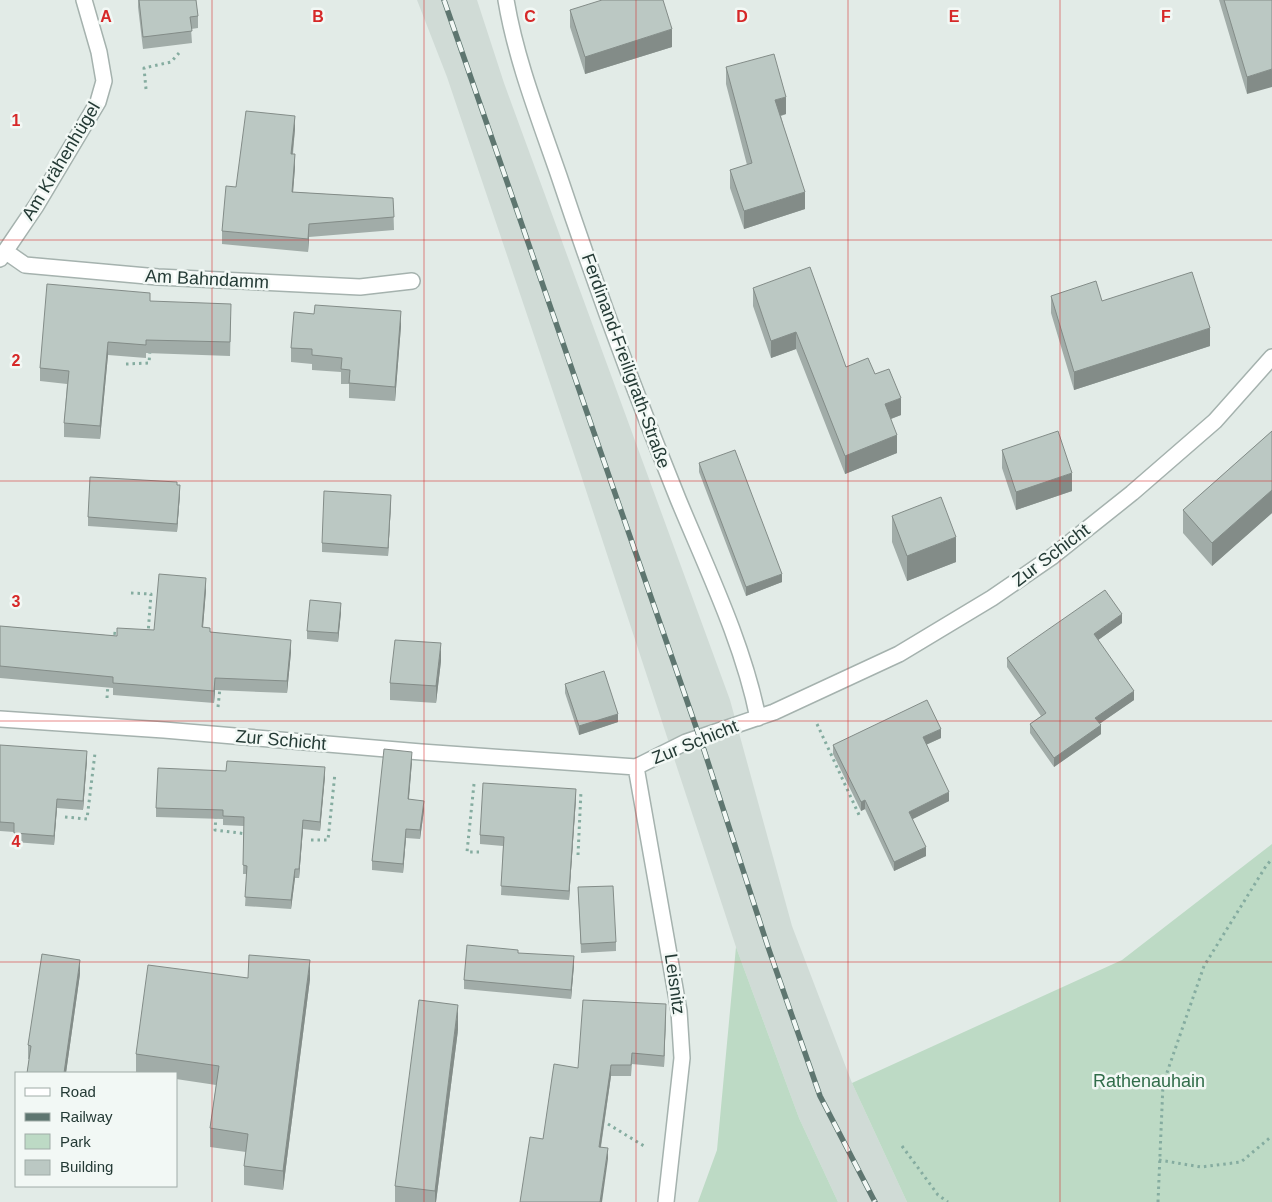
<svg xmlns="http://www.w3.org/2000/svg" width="1272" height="1202" viewBox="0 0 1272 1202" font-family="Arial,sans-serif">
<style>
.built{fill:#d0dbd6}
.green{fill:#bddac5}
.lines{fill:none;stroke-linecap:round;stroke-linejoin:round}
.minor-casing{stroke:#a5b2ae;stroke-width:18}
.path{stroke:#85aca0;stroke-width:3;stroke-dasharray:2.5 4;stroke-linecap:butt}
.minor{stroke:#fff;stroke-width:15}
.rail-casing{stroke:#5e7670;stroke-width:5.5}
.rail{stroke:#f2f8f5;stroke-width:4;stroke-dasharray:11;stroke-linecap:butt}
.wall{fill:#a1aca8}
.shaded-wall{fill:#838c88}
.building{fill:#bbc8c3;stroke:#838c88}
.grid{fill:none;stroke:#d62828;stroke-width:1;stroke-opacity:0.55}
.labels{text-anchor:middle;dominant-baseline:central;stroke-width:5;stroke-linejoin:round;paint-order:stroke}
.street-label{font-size:18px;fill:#243a35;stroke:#f2f8f5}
.park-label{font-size:18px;fill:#316d4a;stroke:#f2f8f5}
.grid-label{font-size:16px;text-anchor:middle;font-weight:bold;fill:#d62828;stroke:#f2f8f5;stroke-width:5;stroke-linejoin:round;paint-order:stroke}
</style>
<rect width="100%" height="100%" fill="#e2ebe7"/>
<path class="built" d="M 417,0 L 477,0 L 504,83 L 730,700 L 792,926 L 852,1083 L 907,1202 L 838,1202 L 799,1118 L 736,947 L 580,472 L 447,77 Z"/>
<path class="green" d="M 1272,844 L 1272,1202 L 907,1202 L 852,1083 L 1122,960 Z
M 736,947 L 799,1118 L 838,1202 L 698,1202 L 717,1150 Z"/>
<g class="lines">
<defs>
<path id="minor" d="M 506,0 C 516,60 539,118 559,176 C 595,284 635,393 678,499 C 707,569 743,643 758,718
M 5,251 L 25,265 L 158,277 L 360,287 L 412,281
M 0,259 L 36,206 L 98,102 L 104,81 L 99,52 L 84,0
M 0,719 L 164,730 L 421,752 L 636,767 L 686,742 L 774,712 L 899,654 L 992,598 L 1053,556 L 1132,493 L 1215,421 L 1272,357
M 636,767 L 679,1011 L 682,1058 L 666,1202"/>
</defs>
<use href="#minor" class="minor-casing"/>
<path class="path" d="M 146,89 L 144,68 L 171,62 L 179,53
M 126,364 L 149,363 L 150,350
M 131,593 L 151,594 L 148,634
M 111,638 L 112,633 L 121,634
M 107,698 L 108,684
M 218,707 L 220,688
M 817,724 L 860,817
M 474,784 L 467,852 L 479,852
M 216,816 L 215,830 L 247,834
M 65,817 L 87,819 L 95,753
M 311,840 L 328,840 L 335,773
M 578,855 L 581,791
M 608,1124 L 644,1146
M 902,1146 L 938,1195 L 948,1202
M 1159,1160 L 1201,1167 L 1241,1162 L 1272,1136
M 1158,1202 L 1163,1084 L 1204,966 L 1266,866 L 1272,859"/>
<use href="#minor" class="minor"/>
<defs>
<path id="rail" d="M 444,0 L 704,750 L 768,947 L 820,1096 L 875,1202"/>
</defs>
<use href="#rail" class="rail-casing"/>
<use href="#rail" class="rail"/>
</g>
<path class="wall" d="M 138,0 L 196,0 L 198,16 L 198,28 L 191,29 L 192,43 L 143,49 L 138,7 Z
M 1219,0 L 1272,0 L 1247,94 Z
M 570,10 L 672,47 L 585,74 L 570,27 Z
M 726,67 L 786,114 L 781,116 L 805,209 L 744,229 L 730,188 L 730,170 L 747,165 L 726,84 Z
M 295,129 L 293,154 L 295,167 L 293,192 L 393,198 L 394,230 L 309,237 L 308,252 L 222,244 L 222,231 L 236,187 Z
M 753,288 L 846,367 L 875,374 L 901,415 L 891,419 L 897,453 L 845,474 L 796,349 L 771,358 L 753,306 Z
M 1051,296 L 1102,301 L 1210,346 L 1074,390 L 1051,313 Z
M 150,301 L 231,317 L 230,356 L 146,353 L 146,358 L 108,355 L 100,439 L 64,437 L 64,423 L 67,384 L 40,381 L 40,368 Z
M 401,326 L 395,401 L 349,398 L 349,384 L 341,384 L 341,372 L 312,370 L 312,364 L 291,362 L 291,348 Z
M 1272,431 L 1272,513 L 1212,566 L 1183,533 L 1183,510 Z
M 1002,450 L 1072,491 L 1016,510 L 1002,468 Z
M 699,463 L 782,582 L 746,596 L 699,472 Z
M 180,494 L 177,532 L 88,526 L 88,517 Z
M 391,504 L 388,556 L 322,552 L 322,543 Z
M 892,516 L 956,562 L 907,581 L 892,542 Z
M 206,590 L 203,627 L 210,632 L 291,652 L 287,693 L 215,690 L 214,703 L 113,695 L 113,688 L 0,678 L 0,626 L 117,636 L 154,630 Z
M 341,612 L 338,642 L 307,639 L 307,631 Z
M 1122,623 L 1098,640 L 1134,700 L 1099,724 L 1101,734 L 1054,767 L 1030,733 L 1030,724 L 1041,716 L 1007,667 L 1007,658 Z
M 441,661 L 436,703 L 390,700 L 390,683 Z
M 565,684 L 618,722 L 579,735 L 565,693 Z
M 941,738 L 926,745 L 949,801 L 912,819 L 926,856 L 894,871 L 865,809 L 861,811 L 833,754 L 833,745 Z
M 0,745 L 87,760 L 83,810 L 57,808 L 54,845 L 14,842 L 14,832 L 0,831 Z
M 412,761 L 409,799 L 424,810 L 420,839 L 406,838 L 403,873 L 372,870 L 372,861 Z
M 325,776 L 320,831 L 303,829 L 299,878 L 295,878 L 291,909 L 245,906 L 247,874 L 243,874 L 244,826 L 223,825 L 223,819 L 156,817 L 156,808 Z
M 576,798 L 569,900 L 501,895 L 503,846 L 480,844 L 480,835 Z
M 578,887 L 616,942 L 616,951 L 581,953 Z
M 518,953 L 574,965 L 571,999 L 464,989 L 464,980 Z
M 80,974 L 66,1073 L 27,1073 L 29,1059 L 28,1059 L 28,1045 Z
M 248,978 L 310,979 L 283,1190 L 244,1185 L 244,1166 L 246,1152 L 210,1147 L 210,1128 L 216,1085 L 176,1079 L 176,1073 L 136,1073 L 136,1054 Z
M 666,1015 L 664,1067 L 632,1064 L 631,1076 L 611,1076 L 601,1147 L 608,1159 L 543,1139 L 578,1068 Z
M 458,1030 L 436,1202 L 395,1202 L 395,1186 Z"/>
<path class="shaded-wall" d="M 672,29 L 672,47 L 585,74 L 585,57 Z
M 1272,69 L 1272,87 L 1247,94 L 1247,77 Z
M 786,97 L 786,114 L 775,117 L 775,100 Z
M 295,116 L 295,129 L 291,167 L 291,154 Z
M 295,154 L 295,167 L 292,205 L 292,192 Z
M 805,192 L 805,209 L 744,229 L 744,211 Z
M 309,224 L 309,237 L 308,252 L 308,239 Z
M 401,311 L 401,326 L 395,401 L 395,387 Z
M 1210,328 L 1210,346 L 1074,390 L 1074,372 Z
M 796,332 L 796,349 L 771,358 L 771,341 Z
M 108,342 L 108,355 L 100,439 L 100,426 Z
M 901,398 L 901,415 L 885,421 L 885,404 Z
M 897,435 L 897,453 L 845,474 L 845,456 Z
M 1072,473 L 1072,491 L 1016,510 L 1016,492 Z
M 180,485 L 180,494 L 177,532 L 177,524 Z
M 1272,490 L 1272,513 L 1212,566 L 1212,543 Z
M 391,495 L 391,504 L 388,556 L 388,548 Z
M 956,537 L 956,562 L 907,581 L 907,556 Z
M 782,574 L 782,582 L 746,596 L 746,587 Z
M 206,578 L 206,590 L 202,639 L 202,627 Z
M 341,603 L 341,612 L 338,642 L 338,633 Z
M 1122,614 L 1122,623 L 1094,643 L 1094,634 Z
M 291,640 L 291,652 L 287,693 L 287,681 Z
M 441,643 L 441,661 L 436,703 L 436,686 Z
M 215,678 L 215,690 L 214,703 L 214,691 Z
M 1134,691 L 1134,700 L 1095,727 L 1095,718 Z
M 618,714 L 618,722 L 579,735 L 579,726 Z
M 1101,725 L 1101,734 L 1054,767 L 1054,758 Z
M 941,729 L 941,738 L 923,746 L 923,737 Z
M 87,751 L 87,760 L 83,810 L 83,801 Z
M 412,752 L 412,761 L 408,808 L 408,799 Z
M 325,767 L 325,776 L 320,831 L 320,822 Z
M 576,789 L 576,798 L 569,900 L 569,891 Z
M 949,792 L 949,801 L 909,821 L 909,812 Z
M 57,799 L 57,808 L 54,845 L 54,836 Z
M 865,800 L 865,809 L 861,811 L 861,802 Z
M 424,801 L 424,810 L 420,839 L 420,830 Z
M 303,820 L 303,829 L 299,878 L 299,869 Z
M 406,829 L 406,838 L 403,873 L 403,864 Z
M 926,847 L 926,856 L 894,871 L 894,862 Z
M 295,869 L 295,878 L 291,909 L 291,900 Z
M 574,956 L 574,965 L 571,999 L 571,990 Z
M 80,960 L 80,974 L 66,1073 L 64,1073 Z
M 310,960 L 310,979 L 283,1190 L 283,1171 Z
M 666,1004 L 666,1015 L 664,1067 L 664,1056 Z
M 458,1005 L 458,1030 L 436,1202 L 435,1202 L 435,1191 Z
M 611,1065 L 611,1076 L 599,1158 L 599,1147 Z
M 608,1148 L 608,1159 L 602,1202 L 600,1202 Z"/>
<path class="building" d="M 139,0 L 196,0 L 198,16 L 190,17 L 192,31 L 143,37 Z
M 602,0 L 663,0 L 672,29 L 585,57 L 570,10 Z
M 1224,0 L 1272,0 L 1272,69 L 1247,77 Z
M 774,54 L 786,97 L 775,100 L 805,192 L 744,211 L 730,170 L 752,163 L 726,67 Z
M 246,111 L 295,116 L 291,154 L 295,154 L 292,192 L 393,198 L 394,217 L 309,224 L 308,239 L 222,231 L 226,186 L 236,187 Z
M 810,267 L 846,367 L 868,358 L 875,374 L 889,369 L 901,398 L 885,404 L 897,435 L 845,456 L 796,332 L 771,341 L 753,288 Z
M 1192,272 L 1210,328 L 1074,372 L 1051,296 L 1096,281 L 1102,301 Z
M 47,284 L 150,293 L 150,301 L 231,304 L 230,342 L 146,340 L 146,345 L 108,342 L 100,426 L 64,423 L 69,371 L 40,368 Z
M 315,305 L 401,311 L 395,387 L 349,383 L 350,370 L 341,369 L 342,358 L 312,355 L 312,349 L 291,348 L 294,312 L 314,314 Z
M 1058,431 L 1072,473 L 1016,492 L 1002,450 Z
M 1272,431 L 1272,490 L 1212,543 L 1183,510 Z
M 735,450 L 782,574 L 746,587 L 699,463 Z
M 90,477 L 177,482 L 177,485 L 180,485 L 177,524 L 88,517 Z
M 324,491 L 391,495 L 388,548 L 322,543 Z
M 941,497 L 956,537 L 907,556 L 892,516 Z
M 159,574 L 206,578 L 202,627 L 210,628 L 210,632 L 291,640 L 287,681 L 215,678 L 214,691 L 113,683 L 113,677 L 0,666 L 0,626 L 117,636 L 117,628 L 154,630 Z
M 1105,590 L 1122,614 L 1094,634 L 1134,691 L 1095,718 L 1101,725 L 1054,758 L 1030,724 L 1046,713 L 1007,658 Z
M 310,600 L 341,603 L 338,633 L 307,631 Z
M 395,640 L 441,643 L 436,686 L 390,683 Z
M 604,671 L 618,714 L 579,726 L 565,684 Z
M 927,700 L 941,729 L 923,737 L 949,792 L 909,812 L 926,847 L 894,862 L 865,800 L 861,802 L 833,745 Z
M 0,745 L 87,751 L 83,801 L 57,799 L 54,836 L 14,833 L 14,823 L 0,822 Z
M 384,749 L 412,752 L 408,799 L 424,801 L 420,830 L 406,829 L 403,864 L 372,861 Z
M 227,761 L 325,767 L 320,822 L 303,820 L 299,869 L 295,869 L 291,900 L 245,897 L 247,866 L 243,865 L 244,817 L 223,816 L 223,810 L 156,808 L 158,768 L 226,771 Z
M 483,783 L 576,789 L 569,891 L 501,886 L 504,837 L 480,835 Z
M 613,886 L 616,942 L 581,944 L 578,887 Z
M 467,945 L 518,950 L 518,953 L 574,956 L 571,990 L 464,980 Z
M 42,954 L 80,960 L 64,1073 L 27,1073 L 31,1046 L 28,1045 Z
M 249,955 L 310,960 L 283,1171 L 244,1166 L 248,1134 L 210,1128 L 219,1066 L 136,1054 L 148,965 L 248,978 Z
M 419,1000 L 458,1005 L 435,1191 L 395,1186 Z
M 583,1000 L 666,1004 L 664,1056 L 632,1053 L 631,1065 L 611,1065 L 599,1147 L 608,1148 L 600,1202 L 520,1202 L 530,1137 L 543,1139 L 554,1064 L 578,1068 Z"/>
<path class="grid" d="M 212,0 L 212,1202M 424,0 L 424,1202M 636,0 L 636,1202M 848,0 L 848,1202M 1060,0 L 1060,1202M 0,240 L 1272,240M 0,481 L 1272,481M 0,721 L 1272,721M 0,962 L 1272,962"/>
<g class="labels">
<g class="street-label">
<text transform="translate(61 161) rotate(-59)">Am Krähenhügel</text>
<text transform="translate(207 279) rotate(3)">Am Bahndamm</text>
<text transform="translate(626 361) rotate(70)">Ferdinand-Freiligrath-Straße</text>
<text transform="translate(1051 555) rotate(-37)">Zur Schicht</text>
<text transform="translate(281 740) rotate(5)">Zur Schicht</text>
<text transform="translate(695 742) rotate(-22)">Zur Schicht</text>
<text transform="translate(675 984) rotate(82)">Leisnitz</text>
</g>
<g class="park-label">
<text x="1149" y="1081">Rathenauhain</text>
</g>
</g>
<g class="grid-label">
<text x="106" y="22">A</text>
<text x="318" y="22">B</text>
<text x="530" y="22">C</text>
<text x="742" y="22">D</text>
<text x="954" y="22">E</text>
<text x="1166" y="22">F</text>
<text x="16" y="126">1</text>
<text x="16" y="366">2</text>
<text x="16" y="607">3</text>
<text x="16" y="847">4</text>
</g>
<rect x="15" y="1072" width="162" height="115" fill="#f2f8f5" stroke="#a0aca8"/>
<rect x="25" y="1088" width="25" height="8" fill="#ffffff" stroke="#a0aca8"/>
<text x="60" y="1097" font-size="15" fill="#243a35">Road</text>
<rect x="25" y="1113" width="25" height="8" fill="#5e7670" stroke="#a0aca8"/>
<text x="60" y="1122" font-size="15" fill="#243a35">Railway</text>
<rect x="25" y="1134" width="25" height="15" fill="#bddac5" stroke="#a0aca8"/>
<text x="60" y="1147" font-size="15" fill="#243a35">Park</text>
<rect x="25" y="1160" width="25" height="15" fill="#bbc8c3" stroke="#a0aca8"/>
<text x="60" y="1172" font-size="15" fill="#243a35">Building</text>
</svg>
